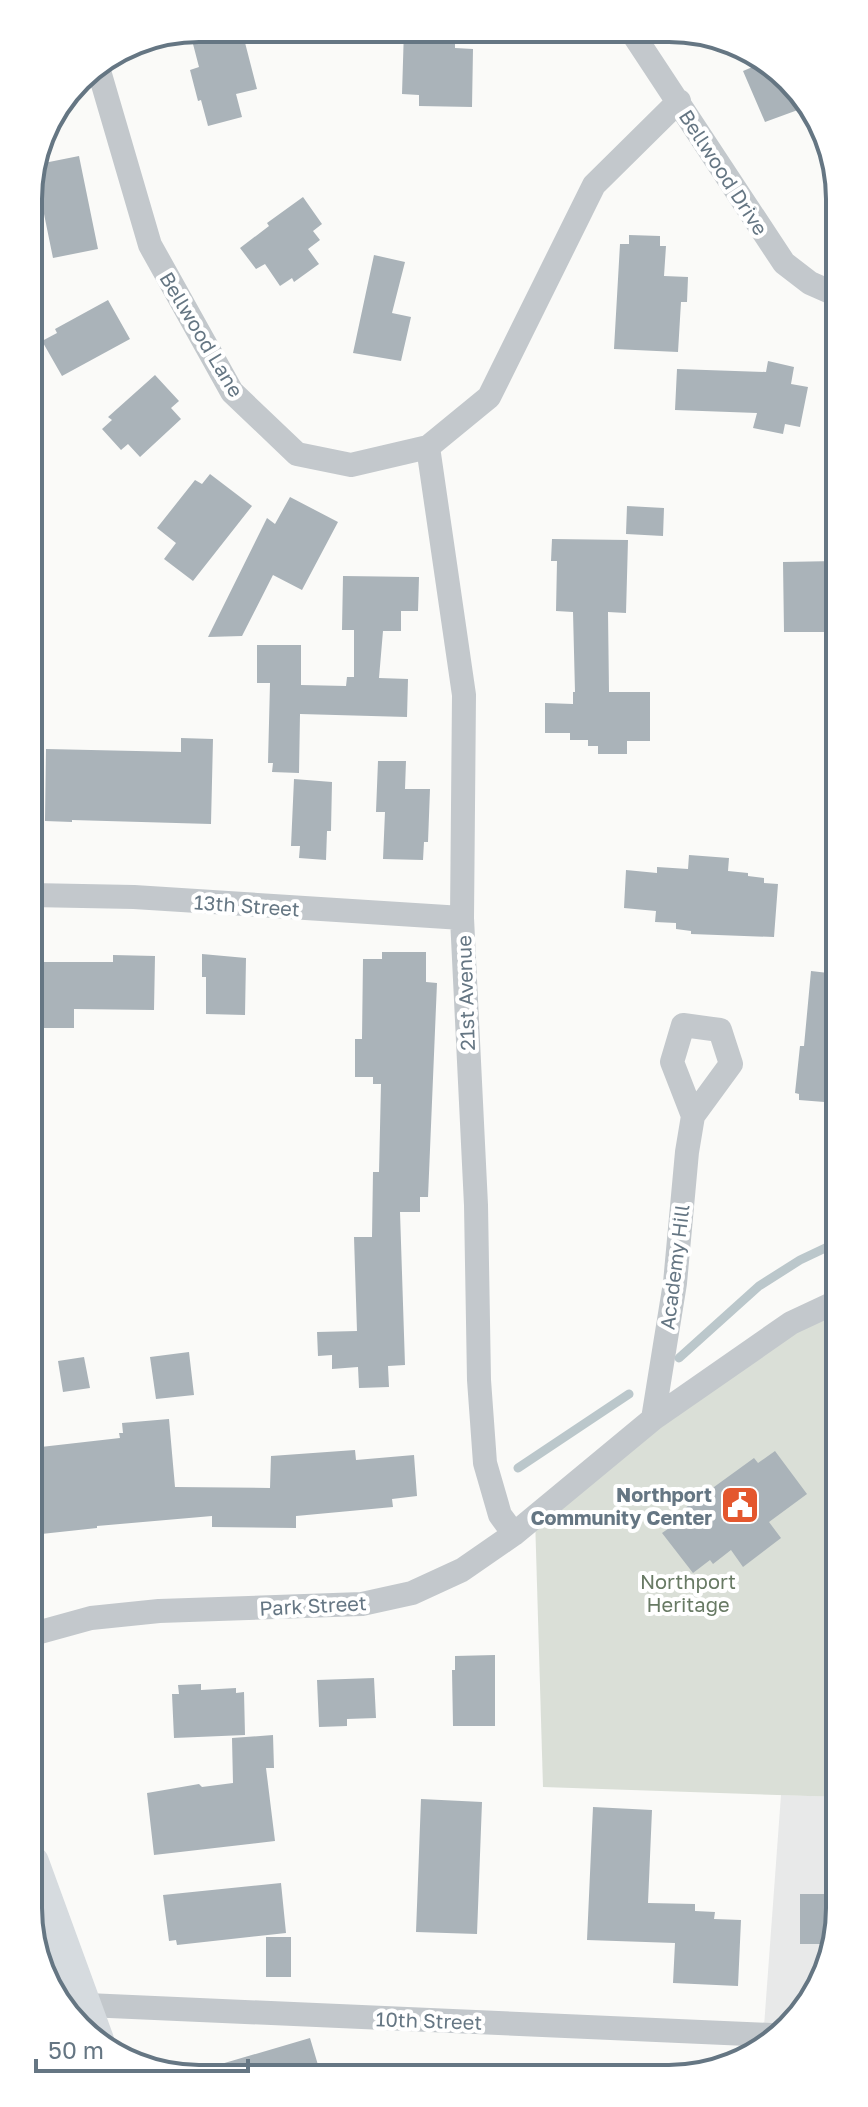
<svg xmlns="http://www.w3.org/2000/svg" width="868" height="2107" viewBox="0 0 868 2107" font-family="'Golos Text',sans-serif">
<style>
.built{fill:#e8e9e9}
.green{fill:#dadfd7}
.lines{fill:none;stroke-linecap:round;stroke-linejoin:round}
.stream{stroke:#bbc7cb;stroke-width:9}
.building{fill:#aab3b9}
.minor{stroke:#c3c8cc;stroke-width:24}
.secondary{stroke:#d6dbdf;stroke-width:32}
.labels{text-anchor:middle;dominant-baseline:central;stroke-width:8;stroke-linejoin:round;paint-order:stroke}
.street-label{font-size:20px;fill:#657683;stroke:#fff}
.poi-label{font-size:20px;font-weight:bold;fill:#657683;stroke:#fff;text-anchor:end}
.park-label{font-size:20px;fill:#687a64;stroke:#fff}
.rim{fill:none;stroke:#657683;stroke-width:4}
</style>
<rect width="100%" height="100%" fill="#fafaf8"/>
<path class="built" d="M 781,1795 L 839,1797 L 840,1919 L 804,2013 L 763,2040 Z"/>
<path class="green" d="M 838,1301 L 839,1797 L 543,1787 L 535,1517 Z"/>
<g class="lines">
<path class="stream" d="M 679,1358 L 759,1286 L 800,1260 L 838,1242
M 518,1468 L 629,1394"/>
</g>
<path class="building" d="M 404,29 L 455,30 L 455,48 L 473,49 L 472,107 L 419,106 L 419,95 L 402,94 Z
M 242,31 L 257,89 L 236,94 L 242,117 L 208,126 L 201,100 L 198,101 L 190,70 L 199,67 L 193,44 Z
M 762,63 L 790,78 L 806,107 L 765,122 L 743,71 Z
M 79,156 L 98,249 L 53,258 L 34,165 Z
M 303,197 L 322,224 L 313,231 L 320,240 L 308,249 L 319,264 L 294,282 L 292,278 L 280,286 L 265,264 L 256,269 L 240,248 L 269,226 L 267,223 Z
M 629,235 L 660,236 L 660,246 L 666,246 L 664,276 L 688,277 L 687,302 L 681,302 L 678,352 L 614,349 L 620,244 L 629,244 Z
M 374,255 L 405,262 L 392,313 L 411,317 L 401,361 L 353,353 Z
M 108,300 L 130,339 L 62,376 L 42,341 L 57,333 L 55,329 Z
M 768,361 L 794,367 L 791,384 L 808,387 L 800,427 L 785,424 L 783,434 L 753,428 L 757,413 L 675,410 L 677,369 L 766,372 Z
M 155,375 L 179,401 L 171,408 L 181,419 L 140,457 L 128,444 L 121,450 L 102,429 L 112,420 L 108,417 Z
M 210,474 L 252,506 L 193,581 L 164,559 L 176,543 L 157,528 L 195,480 L 202,484 Z
M 290,497 L 338,522 L 302,590 L 273,575 L 242,636 L 208,637 L 267,518 L 275,524 Z
M 627,506 L 664,508 L 663,536 L 626,534 Z
M 552,539 L 628,540 L 626,613 L 608,612 L 609,692 L 650,692 L 650,741 L 627,741 L 627,754 L 598,754 L 598,746 L 588,746 L 588,740 L 570,740 L 570,733 L 545,733 L 545,703 L 573,704 L 573,692 L 575,692 L 573,612 L 556,611 L 557,561 L 551,561 Z
M 836,561 L 836,632 L 784,632 L 783,562 Z
M 343,576 L 419,577 L 418,611 L 401,611 L 401,631 L 383,631 L 379,678 L 408,679 L 407,717 L 300,714 L 299,773 L 272,772 L 273,763 L 268,763 L 270,683 L 257,683 L 257,645 L 301,645 L 301,685 L 346,686 L 347,677 L 354,677 L 354,630 L 342,630 Z
M 181,738 L 213,739 L 211,824 L 72,820 L 72,822 L 45,821 L 46,749 L 181,752 Z
M 378,761 L 406,761 L 405,789 L 430,789 L 428,842 L 424,842 L 423,860 L 383,859 L 385,812 L 376,812 Z
M 294,779 L 332,782 L 331,831 L 327,831 L 326,860 L 299,858 L 300,846 L 291,846 Z
M 689,855 L 729,858 L 728,871 L 748,873 L 748,876 L 764,878 L 764,883 L 778,884 L 774,937 L 691,934 L 691,931 L 676,929 L 676,923 L 655,922 L 656,911 L 624,908 L 626,870 L 657,873 L 657,867 L 688,869 Z
M 382,952 L 426,952 L 426,982 L 437,983 L 428,1197 L 420,1197 L 420,1212 L 400,1212 L 405,1365 L 388,1366 L 389,1387 L 359,1388 L 358,1367 L 332,1369 L 332,1355 L 318,1356 L 317,1332 L 357,1331 L 354,1237 L 372,1237 L 373,1172 L 379,1172 L 381,1084 L 373,1084 L 373,1077 L 355,1077 L 355,1039 L 362,1039 L 363,959 L 382,959 Z
M 202,954 L 246,958 L 245,1015 L 206,1014 L 206,977 L 202,977 Z
M 113,955 L 155,956 L 154,1010 L 74,1009 L 74,1028 L 42,1028 L 41,962 L 113,962 Z
M 811,971 L 837,974 L 837,1103 L 799,1100 L 799,1094 L 795,1093 L 800,1046 L 804,1046 Z
M 189,1352 L 194,1395 L 156,1399 L 150,1357 Z
M 84,1357 L 90,1388 L 63,1392 L 58,1361 Z
M 169,1419 L 175,1487 L 270,1488 L 271,1456 L 355,1450 L 356,1460 L 414,1455 L 417,1496 L 392,1499 L 393,1507 L 296,1516 L 296,1528 L 212,1527 L 212,1516 L 97,1526 L 97,1528 L 32,1535 L 32,1448 L 120,1438 L 119,1433 L 123,1433 L 122,1423 Z
M 775,1451 L 807,1494 L 769,1522 L 781,1538 L 743,1567 L 731,1550 L 713,1564 L 710,1560 L 693,1573 L 662,1533 L 678,1522 L 674,1516 L 754,1458 L 758,1463 Z
M 495,1655 L 495,1726 L 453,1726 L 452,1670 L 455,1670 L 455,1656 Z
M 374,1678 L 376,1718 L 347,1719 L 347,1726 L 319,1727 L 317,1680 Z
M 201,1684 L 201,1690 L 236,1688 L 236,1693 L 244,1692 L 245,1735 L 174,1738 L 172,1694 L 179,1694 L 178,1685 Z
M 273,1735 L 274,1768 L 266,1768 L 275,1841 L 154,1855 L 147,1793 L 199,1784 L 202,1787 L 233,1783 L 232,1738 Z
M 421,1799 L 482,1802 L 477,1934 L 416,1932 Z
M 593,1807 L 652,1810 L 648,1903 L 695,1904 L 695,1911 L 715,1912 L 714,1919 L 741,1920 L 738,1986 L 673,1983 L 675,1943 L 587,1940 Z
M 281,1883 L 286,1933 L 177,1945 L 176,1940 L 169,1941 L 163,1895 Z
M 800,1894 L 840,1894 L 840,1919 L 830,1944 L 800,1944 Z
M 266,1937 L 291,1937 L 291,1977 L 266,1977 Z
M 310,2038 L 318,2065 L 311,2067 L 313,2075 L 205,2076 L 204,2069 Z"/>
<g class="lines">
<path class="minor" d="M 631,31 L 784,263 L 810,283 L 835,294
M 97,64 L 150,245 L 232,392 L 297,454 L 351,465 L 428,447 L 489,397 L 594,185 L 679,101
M 428,447 L 464,695 L 462,918 L 476,1205 L 479,1380 L 485,1463 L 500,1515 L 514,1534
M 31,895 L 134,897 L 462,918
M 683,1025 L 720,1030 L 731,1064 L 693,1116 L 672,1062 Z
M 653,1419 L 675,1283 L 687,1152 L 693,1116
M 33,1634 L 91,1618 L 159,1611 L 362,1604 L 412,1593 L 462,1570 L 514,1534 L 653,1419 L 791,1323 L 838,1301
M 87,2005 L 771,2035"/>
<path class="secondary" d="M 33,1862 L 98,2040"/>
</g>
<defs>
<symbol id="civic-square" viewBox="-11 -11 22 22"><rect x="-9" y="-9" width="18" height="18" rx="4" fill="#e4572e" stroke="#fff"/><path d="M-.6-6.5H3V-4.5H.6V-3L4-1V1h2V6H-6V1h2V-1L-.6-3ZM-1.2 2.5V6h2.4V2.5Z" fill="#fff"/></symbol>
</defs>
<g fill-rule="evenodd">
<use href="#civic-square" x="718" y="1483" width="44" height="44"/>
</g>
<g class="labels">
<g class="street-label">
<text transform="translate(724 172) rotate(57)">Bellwood Drive</text>
<text transform="translate(202 334) rotate(59)">Bellwood Lane</text>
<text transform="translate(247 905) rotate(4)">13th Street</text>
<text transform="translate(465 993) rotate(-92)">21st Avenue</text>
<text transform="translate(674 1267) rotate(-83)">Academy Hill</text>
<text transform="translate(313 1605) rotate(-3)">Park Street</text>
<text transform="translate(429 2020) rotate(2)">10th Street</text>
</g>
<g class="poi-label">
<text x="712" y="1494">Northport<tspan x="712" dy="23">Community Center</tspan></text>
</g>
<g class="park-label">
<text x="688" y="1581">Northport<tspan x="688" dy="23">Heritage</tspan></text>
</g>
</g>
<path d="M0 0H868V2107H0ZM199 42H669A157 157 0 0 1 826 199V1908A157 157 0 0 1 669 2065H199A157 157 0 0 1 42 1908V199A157 157 0 0 1 199 42Z" fill="#fff" fill-rule="evenodd"/>
<path class="rim" d="M199 42H669A157 157 0 0 1 826 199V1908A157 157 0 0 1 669 2065H199A157 157 0 0 1 42 1908V199A157 157 0 0 1 199 42Z"/>
<path d="M36 2059v12h212v-12" fill="none" stroke="#657683" stroke-width="4"/>
<text x="48" y="2059" font-size="24" fill="#657683" stroke="#ffffff" stroke-width="6" paint-order="stroke">50 m</text>
</svg>
